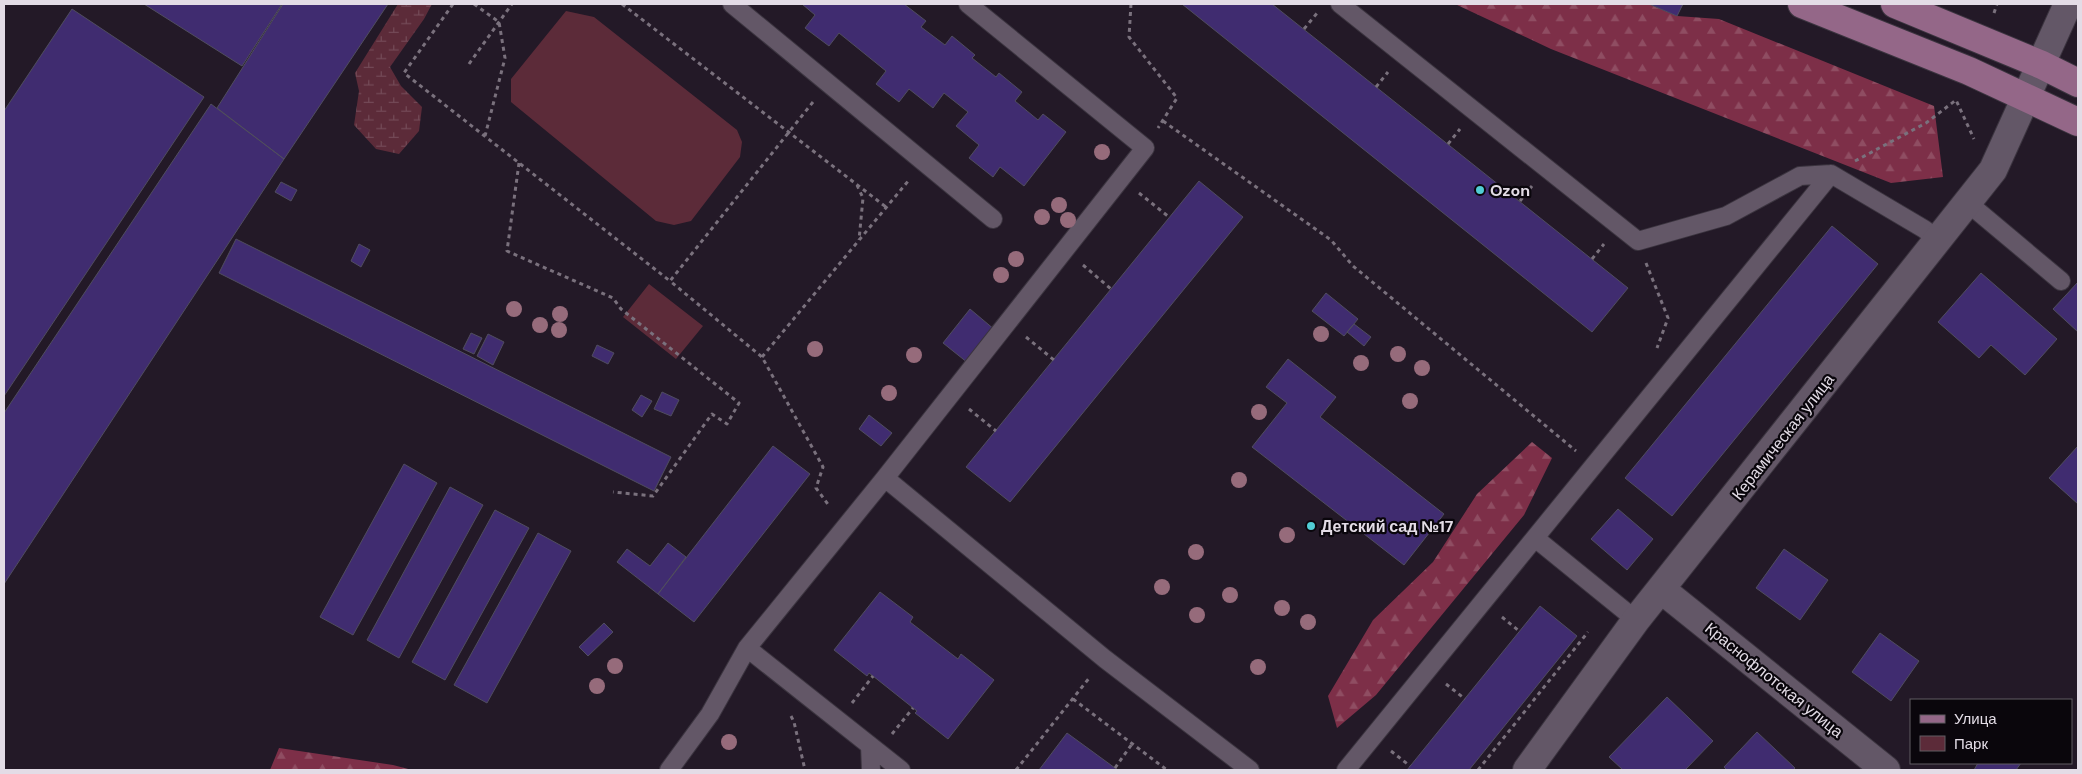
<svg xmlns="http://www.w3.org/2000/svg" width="2082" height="774" viewBox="0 0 2082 774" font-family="'DM Sans',sans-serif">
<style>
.forest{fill:url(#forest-firs)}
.wetland{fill:url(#wetland-marsh)}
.green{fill:#5c2b39}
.building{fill:#402c70;stroke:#504d5f}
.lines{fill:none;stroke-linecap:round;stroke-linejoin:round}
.service-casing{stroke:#3b343f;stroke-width:20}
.minor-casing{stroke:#3b343f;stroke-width:30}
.primary-casing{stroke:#3b343f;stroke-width:30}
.path{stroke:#7a717d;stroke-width:3;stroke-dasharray:4 4;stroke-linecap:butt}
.service{stroke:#635767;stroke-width:18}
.minor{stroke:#635767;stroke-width:28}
.primary{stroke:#946788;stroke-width:28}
.tree{fill:#966b7b}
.poi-dot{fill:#51ccd4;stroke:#0a060c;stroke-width:2}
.labels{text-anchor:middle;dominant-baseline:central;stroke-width:4.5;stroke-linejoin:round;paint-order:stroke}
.poi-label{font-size:16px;font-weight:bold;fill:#e3dce6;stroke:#0a060c;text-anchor:start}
.street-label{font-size:16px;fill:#e3dce6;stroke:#0a060c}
</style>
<defs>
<pattern id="forest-firs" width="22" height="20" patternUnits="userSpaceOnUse" patternTransform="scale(1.25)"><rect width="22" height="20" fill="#7d2f48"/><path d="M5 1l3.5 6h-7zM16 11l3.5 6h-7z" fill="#8f4d62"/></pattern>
<pattern id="wetland-marsh" width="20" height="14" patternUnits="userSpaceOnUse" patternTransform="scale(1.25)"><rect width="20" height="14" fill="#5c2b39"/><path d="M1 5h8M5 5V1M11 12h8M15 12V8" fill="none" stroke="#734956"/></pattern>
</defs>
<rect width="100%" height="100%" fill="#231927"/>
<path class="forest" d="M 1455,4 L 1649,4 L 1677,16 L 1719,19 L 1934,106 L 1943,177 L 1891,183 L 1551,49 Z
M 1532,442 L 1552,458 L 1524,515 L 1376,695 L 1337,728 L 1328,696 L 1373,620 L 1433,562 L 1477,494 Z
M 279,748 L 393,765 L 412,770 L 270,770 Z"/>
<path class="wetland" d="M 398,4 L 432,4 L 424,19 L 390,67 L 401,86 L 422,107 L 419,131 L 399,154 L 376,149 L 354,125 L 359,91 L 355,73 Z"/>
<path class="green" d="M 566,11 L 594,17 L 737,130 L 742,142 L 740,157 L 691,221 L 674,225 L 656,221 L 511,102 L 511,79 Z
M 649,284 L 703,326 L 676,359 L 623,317 Z"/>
<path class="building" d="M 144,4 L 282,4 L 242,66 Z
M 283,4 L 388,4 L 284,159 L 217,108 Z
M 802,4 L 904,4 L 926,21 L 921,27 L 945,45 L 952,36 L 975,55 L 972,58 L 996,77 L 999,73 L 1022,92 L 1015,101 L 1038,120 L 1043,114 L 1066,132 L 1024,186 L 1000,167 L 993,177 L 969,158 L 979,145 L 956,126 L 968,112 L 944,93 L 933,108 L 909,89 L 899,102 L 876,84 L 886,71 L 839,33 L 829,46 L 805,28 L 815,15 Z
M 1182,4 L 1272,4 L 1628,288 L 1592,332 Z
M 1649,4 L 1683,4 L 1677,16 Z
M 72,9 L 204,97 L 4,396 L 4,111 Z
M 211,104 L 284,159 L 4,584 L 4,413 Z
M 1199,181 L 1243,217 L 1010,502 L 966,467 Z
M 281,182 L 297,190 L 291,201 L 275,192 Z
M 1832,226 L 1878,264 L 1672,516 L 1625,478 Z
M 236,239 L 671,457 L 654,491 L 219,273 Z
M 359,244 L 370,250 L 361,267 L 351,261 Z
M 1981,273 L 2057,339 L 2025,375 L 1991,345 L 1979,358 L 1938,322 Z
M 2078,282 L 2078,332 L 2053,309 Z
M 1326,293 L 1358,319 L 1344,336 L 1312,311 Z
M 970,309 L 995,330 L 968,363 L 943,343 Z
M 1354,324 L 1371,337 L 1364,346 L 1347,332 Z
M 471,333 L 482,338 L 474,354 L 463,349 Z
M 488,334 L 504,342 L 493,365 L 477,356 Z
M 597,345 L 614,353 L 608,364 L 592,356 Z
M 1288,359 L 1336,397 L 1320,417 L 1444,514 L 1404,565 L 1252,447 L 1287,403 L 1266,387 Z
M 662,392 L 679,400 L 671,416 L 654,409 Z
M 641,395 L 652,401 L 642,417 L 632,410 Z
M 869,415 L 892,433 L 881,446 L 859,429 Z
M 773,446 L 810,474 L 694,622 L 658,594 Z
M 2078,446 L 2078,504 L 2049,478 Z
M 404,464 L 437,483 L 353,635 L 320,617 Z
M 450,487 L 483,505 L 399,658 L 367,640 Z
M 1618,509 L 1653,539 L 1627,570 L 1591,539 Z
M 495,510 L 529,528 L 445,680 L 412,662 Z
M 538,533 L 571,551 L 487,703 L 454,685 Z
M 668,543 L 686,557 L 658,594 L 617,562 L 627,549 L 650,566 Z
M 1784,549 L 1828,580 L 1800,620 L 1756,588 Z
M 880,592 L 913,617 L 910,622 L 958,659 L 961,654 L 994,680 L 948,739 L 915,713 L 917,711 L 873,676 L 869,673 L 867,676 L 834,650 Z
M 1540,606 L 1577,636 L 1469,770 L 1407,770 Z
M 604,623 L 613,632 L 588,656 L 579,647 Z
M 1880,633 L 1919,661 L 1891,701 L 1852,672 Z
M 1667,697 L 1713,741 L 1685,770 L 1623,770 L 1609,757 Z
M 1757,732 L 1795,768 L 1793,770 L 1727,770 L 1724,767 Z
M 1067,733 L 1115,768 L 1118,770 L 1039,770 Z
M 1978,763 L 2021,763 L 2016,770 L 1974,770 Z"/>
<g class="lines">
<defs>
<path id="service" d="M 732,4 L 993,219
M 1340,4 L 1638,241 L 1726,216 L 1800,176 L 1831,174 L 1924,229 L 1939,240
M 1968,203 L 2061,281
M 885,478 L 1105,659 L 1250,770
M 1535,538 L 1636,620
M 747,648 L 901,770
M 870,746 L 871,770
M 669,770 L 710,714 L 747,648 L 885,478 L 1145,148 L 968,4
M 1346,770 L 1831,174"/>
<path id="minor" d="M 1662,590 L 1886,770
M 1527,770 L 1636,620 L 1993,170 L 2068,4"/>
<path id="primary" d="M 1802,4 L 1969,71 L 2078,122
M 1895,4 L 2042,65 L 2078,83"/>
</defs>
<use href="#service" class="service-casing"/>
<use href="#minor" class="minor-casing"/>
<use href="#primary" class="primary-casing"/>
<path class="path" d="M 453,4 L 404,73 L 670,281
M 474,4 L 499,22 L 505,58 L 485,136
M 622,4 L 886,207
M 1131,4 L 1129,37 L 1177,98 L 1158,128
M 1994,13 L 1997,4
M 1304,29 L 1318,12
M 469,64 L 512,4
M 1376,87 L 1388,72
M 813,102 L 670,281 L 762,357 L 823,467 L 816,488 L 830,507
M 1163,121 L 1331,240 L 1353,266 L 1576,451
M 1448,144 L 1460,129
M 1855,161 L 1926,123 L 1956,100 L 1974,139
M 519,163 L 507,251 L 613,298 L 621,309 L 739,403 L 727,424 L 712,414 L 653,496 L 613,492
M 857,185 L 863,198 L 859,240
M 1139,193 L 1169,217
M 1520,201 L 1532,186
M 1592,259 L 1604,244
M 1646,263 L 1668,318 L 1657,348
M 1083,265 L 1111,289
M 1026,337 L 1054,360
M 762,357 L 909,180
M 969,409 L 996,431
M 1502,617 L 1519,631
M 1446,684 L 1465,699
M 1073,699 L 1167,770
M 852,703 L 873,676
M 791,716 L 794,722 L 805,770
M 892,734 L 913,708
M 1391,751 L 1410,766
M 1115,768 L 1132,744
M 1016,770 L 1090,677
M 1478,770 L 1588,632"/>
<use href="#service" class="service"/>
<use href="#minor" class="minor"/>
<use href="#primary" class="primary"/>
</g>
<g class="tree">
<circle cx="1102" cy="152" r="8"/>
<circle cx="1059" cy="205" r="8"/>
<circle cx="1042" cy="217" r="8"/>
<circle cx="1068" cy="220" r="8"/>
<circle cx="1016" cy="259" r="8"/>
<circle cx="1001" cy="275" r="8"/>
<circle cx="514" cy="309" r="8"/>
<circle cx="560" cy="314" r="8"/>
<circle cx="540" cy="325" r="8"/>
<circle cx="559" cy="330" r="8"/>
<circle cx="1321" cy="334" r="8"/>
<circle cx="815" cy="349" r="8"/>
<circle cx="1398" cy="354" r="8"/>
<circle cx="914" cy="355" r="8"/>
<circle cx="1361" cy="363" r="8"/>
<circle cx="1422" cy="368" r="8"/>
<circle cx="889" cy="393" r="8"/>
<circle cx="1410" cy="401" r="8"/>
<circle cx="1259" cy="412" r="8"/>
<circle cx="1239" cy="480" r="8"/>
<circle cx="1287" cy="535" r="8"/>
<circle cx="1196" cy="552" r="8"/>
<circle cx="1162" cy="587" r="8"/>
<circle cx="1230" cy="595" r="8"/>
<circle cx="1282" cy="608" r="8"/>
<circle cx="1197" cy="615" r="8"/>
<circle cx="1308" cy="622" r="8"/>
<circle cx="615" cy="666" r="8"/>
<circle cx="1258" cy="667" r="8"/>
<circle cx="597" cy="686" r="8"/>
<circle cx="729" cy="742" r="8"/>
</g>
<g class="poi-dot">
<circle cx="1480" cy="190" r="5"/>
<circle cx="1311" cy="526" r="5"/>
</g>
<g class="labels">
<g class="poi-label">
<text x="1490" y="190">Ozon</text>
<text x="1321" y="526">Детский сад №17</text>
</g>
<g class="street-label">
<text transform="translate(1783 437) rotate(-52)">Керамическая улица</text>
<text transform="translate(1774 680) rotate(39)">Краснофлотская улица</text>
</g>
</g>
<rect width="2082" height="774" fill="none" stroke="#e3dce6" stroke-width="10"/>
<rect x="1910" y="699" width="162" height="65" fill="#0a060c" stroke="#615c63"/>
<rect x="1920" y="715" width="25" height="8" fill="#946788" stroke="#615c63"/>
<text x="1954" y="724" font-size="15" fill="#e3dce6">Улица</text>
<rect x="1920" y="736" width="25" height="15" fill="#5c2b39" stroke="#615c63"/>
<text x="1954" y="749" font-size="15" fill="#e3dce6">Парк</text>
</svg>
